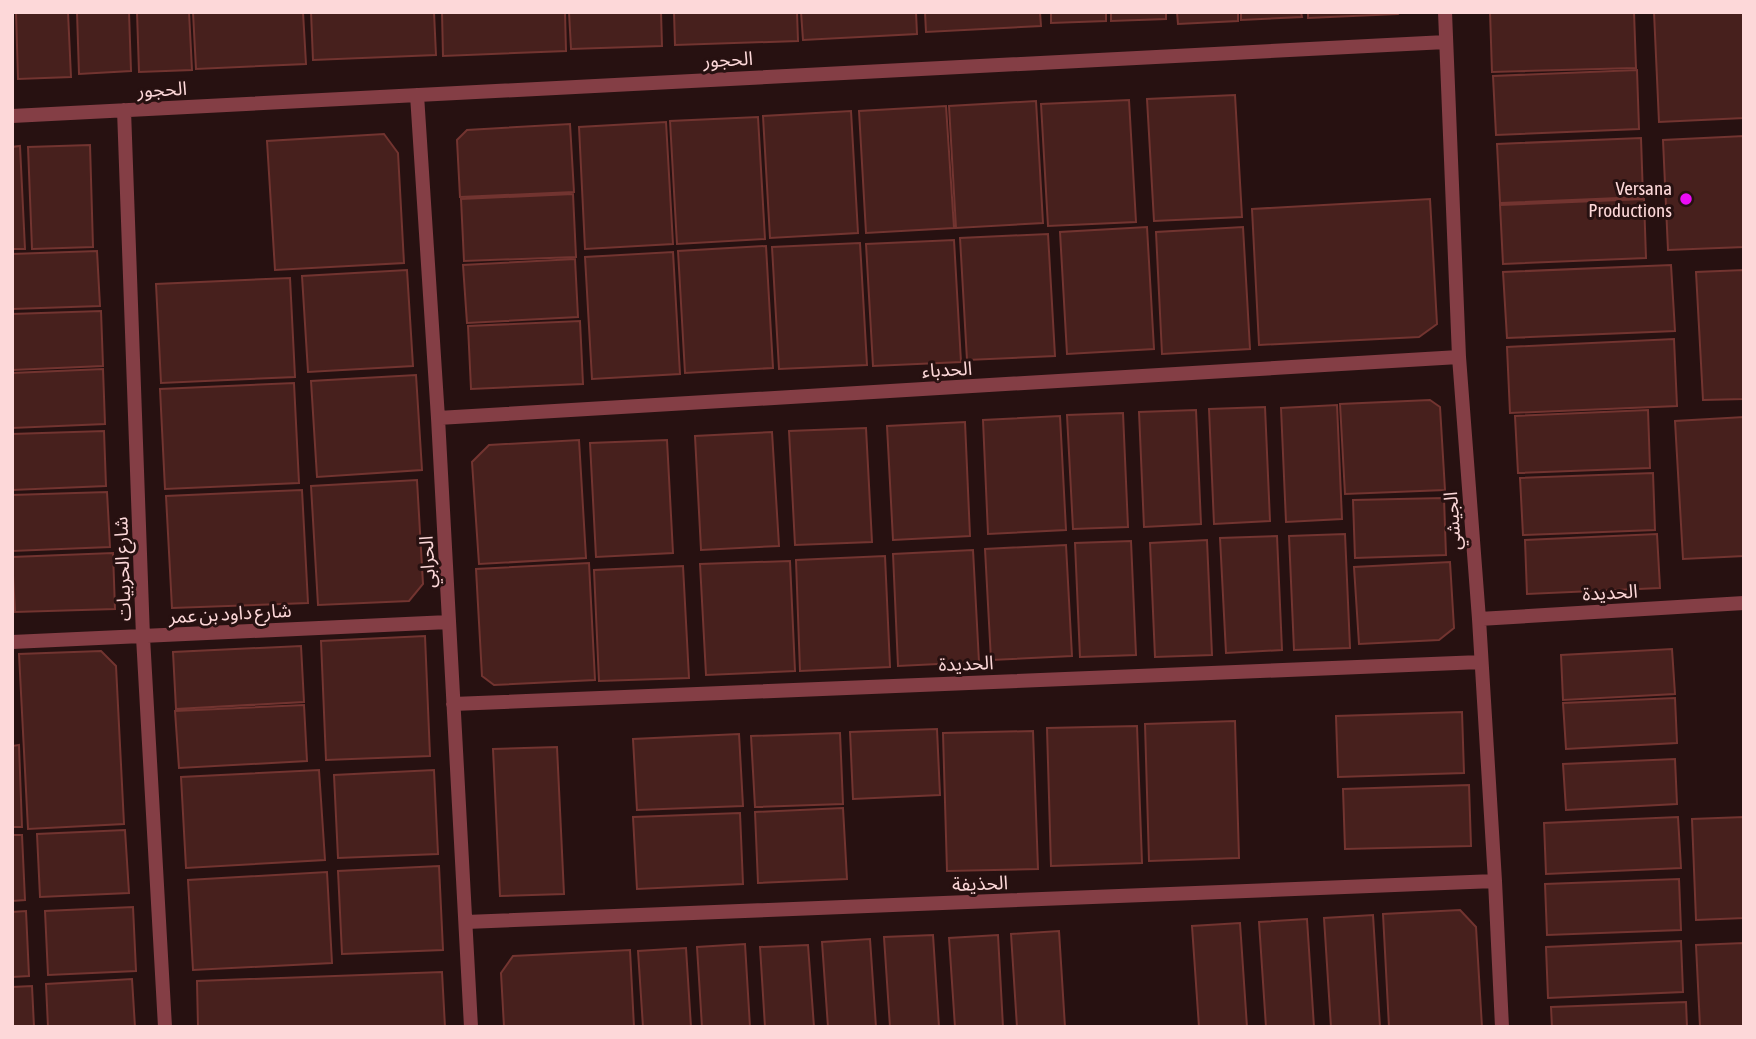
<svg xmlns="http://www.w3.org/2000/svg" width="1756" height="1039" viewBox="0 0 1756 1039" font-family="'Asap Condensed','Noto Sans Arabic',sans-serif">
<style>
.building{fill:#47201d;stroke:#723430;stroke-width:2}
.lines{fill:none;stroke-linecap:round;stroke-linejoin:round}
.minor{stroke:#843e45;stroke-width:14}
.poi-dot{fill:#eb0cf5;stroke:#271111;stroke-width:2.5}
.labels{text-anchor:middle;dominant-baseline:central;stroke-width:6;stroke-linejoin:round;paint-order:stroke}
.street-label{font-size:19px;fill:#fdd8d9;stroke:#271111}
.poi-label{font-size:19px;fill:#fdd8d9;stroke:#271111;text-anchor:end}
</style>
<rect width="100%" height="100%" fill="#271111"/>
<path class="building" d="M 16,12 L 68,12 L 71,77 L 18,79 Z
M 77,12 L 129,12 L 131,71 L 79,74 Z
M 137,12 L 189,12 L 192,70 L 139,72 Z
M 193,12 L 303,12 L 306,64 L 196,69 Z
M 311,12 L 434,12 L 436,55 L 313,60 Z
M 442,12 L 565,12 L 566,51 L 443,56 Z
M 569,12 L 661,12 L 662,46 L 571,49 Z
M 674,12 L 797,12 L 798,41 L 675,45 Z
M 801,12 L 916,12 L 917,34 L 803,40 Z
M 925,12 L 1040,12 L 1041,26 L 926,32 Z
M 1051,12 L 1106,12 L 1106,21 L 1051,23 Z
M 1111,12 L 1166,12 L 1166,19 L 1111,21 Z
M 1177,12 L 1238,12 L 1238,21 L 1178,24 Z
M 1241,12 L 1301,12 L 1302,17 L 1241,20 Z
M 1308,12 L 1400,12 L 1398,14 L 1308,18 Z
M 1490,12 L 1634,12 L 1636,68 L 1492,72 Z
M 1654,12 L 1744,12 L 1744,118 L 1659,122 Z
M 1637,70 L 1639,129 L 1496,135 L 1493,76 Z
M 1235,95 L 1242,217 L 1154,221 L 1147,99 Z
M 1129,100 L 1136,222 L 1048,226 L 1041,104 Z
M 1036,101 L 1043,223 L 956,228 L 949,106 Z
M 946,106 L 954,228 L 866,233 L 859,111 Z
M 851,111 L 858,233 L 770,238 L 763,116 Z
M 758,117 L 765,239 L 677,244 L 670,121 Z
M 666,122 L 673,244 L 585,249 L 579,127 Z
M 570,124 L 574,192 L 460,197 L 457,140 L 467,130 Z
M 384,134 L 398,153 L 404,263 L 275,270 L 267,141 Z
M 1744,136 L 1744,247 L 1668,250 L 1663,140 Z
M 1641,138 L 1643,197 L 1500,203 L 1497,144 Z
M 90,145 L 93,247 L 32,249 L 28,147 Z
M 20,146 L 25,249 L 12,249 L 12,147 Z
M 573,194 L 576,257 L 464,261 L 461,199 Z
M 1430,199 L 1437,324 L 1419,337 L 1259,345 L 1252,209 Z
M 1644,199 L 1646,258 L 1503,264 L 1500,205 Z
M 1147,227 L 1154,349 L 1067,354 L 1060,232 Z
M 1243,227 L 1250,349 L 1162,354 L 1156,232 Z
M 1048,234 L 1055,356 L 967,360 L 960,238 Z
M 954,240 L 961,362 L 873,366 L 866,244 Z
M 860,243 L 867,365 L 779,369 L 772,247 Z
M 766,246 L 773,368 L 685,373 L 678,251 Z
M 97,251 L 100,306 L 12,309 L 12,254 Z
M 673,252 L 680,374 L 592,379 L 585,257 Z
M 575,259 L 578,317 L 467,323 L 463,265 Z
M 1671,265 L 1675,331 L 1507,338 L 1503,272 Z
M 407,270 L 413,366 L 308,372 L 302,276 Z
M 1744,270 L 1744,399 L 1703,400 L 1696,272 Z
M 290,278 L 295,377 L 161,383 L 156,284 Z
M 101,311 L 103,366 L 12,370 L 12,314 Z
M 580,321 L 583,384 L 471,389 L 468,326 Z
M 1674,339 L 1677,406 L 1510,413 L 1507,347 Z
M 103,369 L 105,424 L 12,428 L 12,373 Z
M 416,375 L 422,470 L 317,477 L 311,381 Z
M 294,383 L 299,483 L 165,489 L 160,389 Z
M 1430,400 L 1440,407 L 1445,490 L 1345,494 L 1340,404 Z
M 1337,405 L 1342,519 L 1286,522 L 1281,408 Z
M 1265,407 L 1270,521 L 1214,524 L 1209,409 Z
M 1196,410 L 1201,524 L 1144,527 L 1139,412 Z
M 1648,410 L 1650,468 L 1518,473 L 1515,416 Z
M 1123,413 L 1128,527 L 1073,529 L 1067,415 Z
M 1060,416 L 1066,530 L 988,534 L 983,420 Z
M 1744,417 L 1744,556 L 1683,559 L 1675,421 Z
M 965,422 L 970,536 L 893,540 L 887,426 Z
M 866,428 L 872,542 L 795,545 L 789,431 Z
M 104,431 L 106,486 L 12,490 L 12,434 Z
M 772,432 L 779,546 L 701,550 L 695,436 Z
M 579,440 L 586,558 L 479,564 L 472,462 L 489,445 Z
M 667,440 L 673,553 L 596,557 L 590,443 Z
M 1653,473 L 1655,530 L 1523,535 L 1520,478 Z
M 417,480 L 423,584 L 409,601 L 318,605 L 311,486 Z
M 302,490 L 308,603 L 172,608 L 166,496 Z
M 107,492 L 110,547 L 12,551 L 12,495 Z
M 1444,498 L 1446,555 L 1355,558 L 1353,500 Z
M 1345,534 L 1350,648 L 1294,650 L 1289,536 Z
M 1657,534 L 1660,588 L 1527,594 L 1525,540 Z
M 1277,536 L 1282,650 L 1226,653 L 1220,538 Z
M 1207,540 L 1212,655 L 1155,657 L 1150,543 Z
M 1131,541 L 1136,655 L 1080,657 L 1075,543 Z
M 1066,545 L 1072,656 L 991,660 L 985,549 Z
M 973,550 L 979,662 L 898,666 L 893,554 Z
M 113,553 L 115,609 L 15,612 L 12,557 Z
M 885,556 L 890,667 L 800,671 L 796,560 Z
M 790,561 L 795,671 L 706,675 L 700,564 Z
M 1450,562 L 1454,628 L 1439,640 L 1359,644 L 1354,567 Z
M 589,563 L 595,680 L 494,685 L 482,676 L 476,569 Z
M 683,566 L 689,678 L 599,681 L 594,570 Z
M 425,636 L 430,756 L 326,760 L 321,641 Z
M 301,646 L 304,702 L 176,709 L 173,652 Z
M 1672,649 L 1675,694 L 1563,700 L 1561,655 Z
M 101,651 L 116,666 L 124,824 L 28,829 L 19,654 Z
M 1675,698 L 1677,743 L 1566,749 L 1563,703 Z
M 304,705 L 307,761 L 179,768 L 175,711 Z
M 1462,712 L 1464,773 L 1338,777 L 1336,716 Z
M 1235,721 L 1239,858 L 1149,861 L 1145,724 Z
M 1137,726 L 1142,863 L 1051,866 L 1047,728 Z
M 937,729 L 940,795 L 853,799 L 850,732 Z
M 1033,731 L 1038,869 L 947,871 L 943,733 Z
M 840,733 L 843,804 L 755,807 L 751,736 Z
M 739,734 L 743,806 L 637,810 L 633,739 Z
M 19,745 L 22,827 L 12,827 L 12,746 Z
M 557,747 L 564,894 L 500,896 L 493,749 Z
M 1675,759 L 1677,804 L 1566,810 L 1563,764 Z
M 319,770 L 325,860 L 186,868 L 181,777 Z
M 434,770 L 438,854 L 338,858 L 334,775 Z
M 1469,785 L 1471,846 L 1345,849 L 1343,789 Z
M 843,808 L 847,879 L 758,883 L 755,812 Z
M 740,813 L 743,884 L 637,889 L 633,817 Z
M 1678,817 L 1681,868 L 1546,874 L 1544,823 Z
M 1744,817 L 1744,918 L 1696,920 L 1692,819 Z
M 125,830 L 129,893 L 40,897 L 37,834 Z
M 12,835 L 22,835 L 25,900 L 12,901 Z
M 439,866 L 443,950 L 342,954 L 338,871 Z
M 327,872 L 332,963 L 193,970 L 188,880 Z
M 1679,879 L 1681,930 L 1547,935 L 1545,884 Z
M 133,907 L 136,971 L 48,975 L 45,911 Z
M 1460,910 L 1476,927 L 1482,1027 L 1389,1027 L 1383,914 Z
M 26,911 L 29,976 L 12,977 L 12,912 Z
M 1373,915 L 1380,1027 L 1331,1027 L 1324,918 Z
M 1307,919 L 1314,1027 L 1266,1027 L 1259,922 Z
M 1240,923 L 1247,1027 L 1199,1027 L 1192,926 Z
M 1059,931 L 1065,1027 L 1017,1027 L 1011,934 Z
M 933,935 L 939,1027 L 890,1027 L 884,937 Z
M 998,935 L 1003,1027 L 955,1027 L 949,938 Z
M 870,939 L 876,1027 L 828,1027 L 822,942 Z
M 1681,941 L 1683,992 L 1548,998 L 1546,947 Z
M 1744,943 L 1744,1027 L 1700,1027 L 1696,945 Z
M 745,944 L 750,1027 L 702,1027 L 697,947 Z
M 808,945 L 814,1027 L 765,1027 L 760,947 Z
M 686,948 L 691,1027 L 643,1027 L 638,951 Z
M 630,950 L 634,1027 L 504,1027 L 501,973 L 513,956 Z
M 442,972 L 445,1027 L 198,1027 L 197,981 Z
M 132,979 L 135,1027 L 48,1027 L 46,984 Z
M 32,986 L 34,1027 L 12,1027 L 12,987 Z
M 1686,1002 L 1687,1027 L 1552,1027 L 1551,1007 Z"/>
<g class="lines">
<path class="minor" d="M 1445,12 L 1459,357 L 1479,619 L 1495,881 L 1502,1027
M 417,95 L 438,418 L 471,1027
M 124,110 L 143,637 L 165,1027
M 12,116 L 1446,42
M 438,418 L 1459,357
M 1479,619 L 1744,603
M 12,642 L 449,622
M 453,704 L 1481,662
M 466,922 L 1495,881"/>
</g>
<circle class="poi-dot" cx="1686" cy="199" r="7"/>
<g class="labels">
<g class="street-label">
<text transform="translate(728 59) rotate(-3)">الحجور</text>
<text transform="translate(162 89) rotate(-3)">الحجور</text>
<text transform="translate(947 369) rotate(-3)">الحدباء</text>
<text transform="translate(1452 521) rotate(-94)">الجيشي</text>
<text transform="translate(427 562) rotate(-93)">الحرابي</text>
<text transform="translate(122 569) rotate(-92)">شارع الحربيات</text>
<text transform="translate(1610 592) rotate(-3)">الحديدة</text>
<text transform="translate(230 613) rotate(-3)">شارع داود بن عمر</text>
<text transform="translate(966 663) rotate(-2)">الحديدة</text>
<text transform="translate(980 883) rotate(-2)">الحذيفة</text>
</g>
<g class="poi-label">
<text x="1672" y="188">Versana<tspan x="1672" dy="22">Productions</tspan></text>
</g>
</g>
<rect width="1756" height="1039" fill="none" stroke="#fdd8d9" stroke-width="28"/>
</svg>
